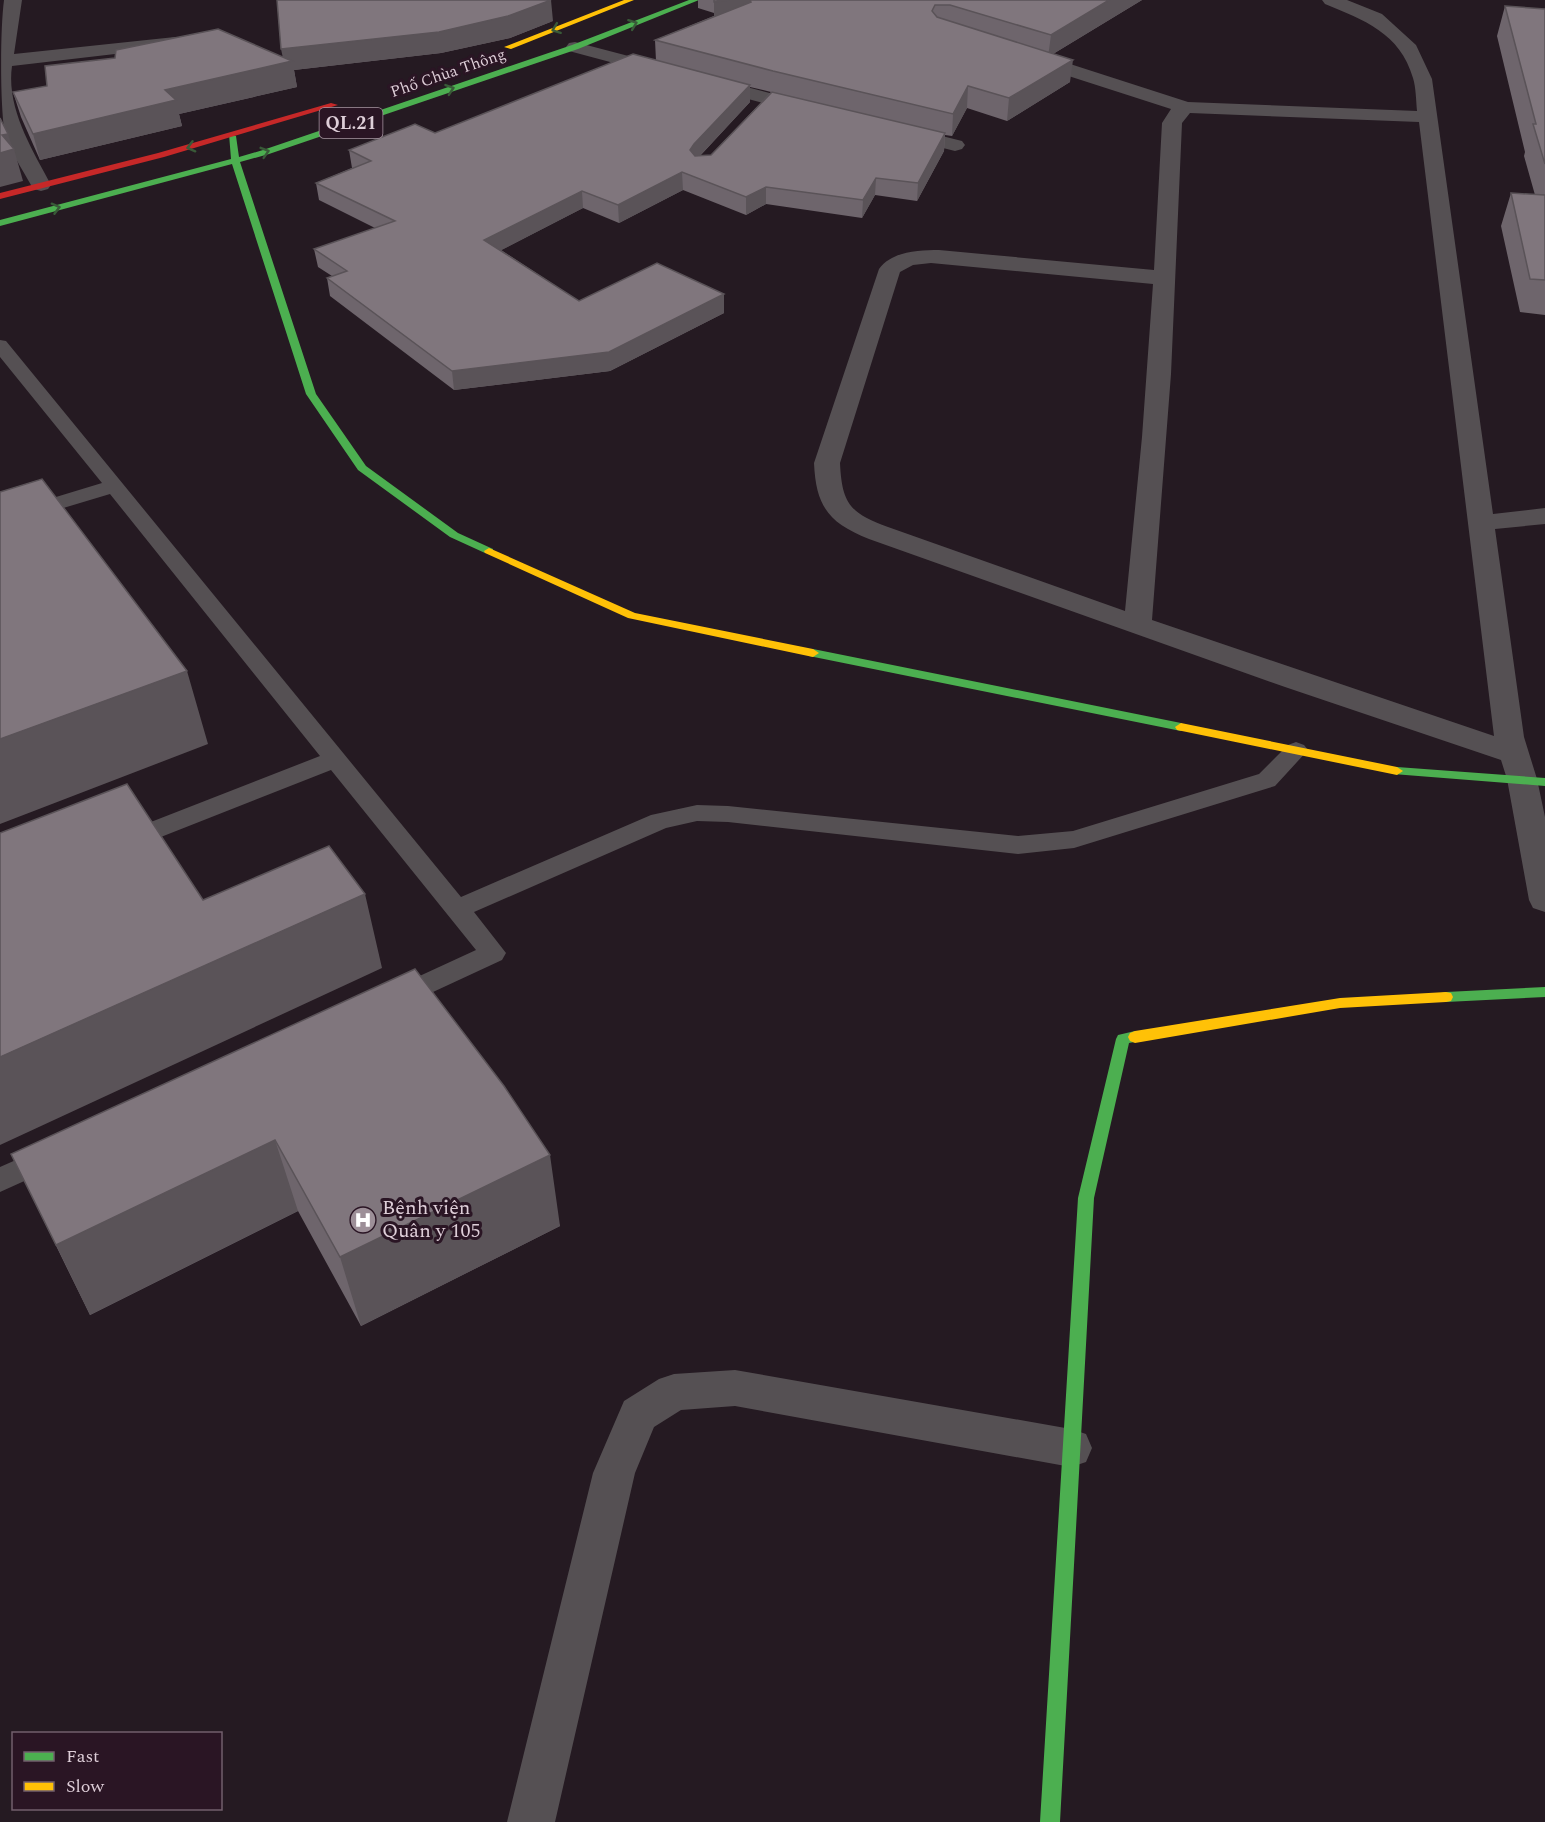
<svg xmlns="http://www.w3.org/2000/svg" width="1545" height="1822" viewBox="0 0 1545 1822" font-family="Spectral,serif">
<style>
.lines{fill:none;stroke-linecap:round;stroke-linejoin:round}
.lane{fill:#555053;fill-rule:evenodd}
.street{fill:#555053;fill-rule:evenodd}
.fast{fill:#4caf50;fill-rule:evenodd}
.slow{fill:#ffc107;fill-rule:evenodd}
.jam{fill:#c62828;fill-rule:evenodd}
.wall{fill:#6e656c;fill-rule:evenodd}
.shaded-wall{fill:#5a5358}
.building{fill:#80767d;stroke:#5a5358;stroke-width:1.5}
.oneway{stroke:#395a38}
.labels{text-anchor:middle;dominant-baseline:central;stroke-width:6;stroke-linejoin:round;paint-order:stroke}
.far-street-label{font-size:16px;fill:#deced8;stroke:#2a1524}
.shield{fill:#2a1524;stroke:#a896a2;stroke-width:1.5}
.shield-label{font-size:18px;font-weight:bold;fill:#deced8}
.poi-label{font-size:20px;fill:#deced8;stroke:#2a1524;text-anchor:start}
</style>
<rect width="100%" height="100%" fill="#251a22"/>
<g class="lines">
<path class="lane" d="M 0,340 L 6,341 L 461,897 L 651,815 L 697,805 L 728,806 L 1018,836 L 1073,831 L 1259,774 L 1288,745 L 1296,742 L 1304,745 L 1308,750 L 1275,786 L 1074,848 L 1018,854 L 728,822 L 697,821 L 666,828 L 474,912 L 506,953 L 502,960 L 405,1005 L 396,1008 L 387,1005 L 383,998 L 387,991 L 476,950 L 331,770 L 133,848 L 124,851 L 115,848 L 112,842 L 115,836 L 320,756 L 110,494 L 0,527 L 0,514 L 102,483 L 0,357 Z
M 52,1144 L 62,1148 L 66,1156 L 62,1164 L 0,1192 L 0,1167 Z"/>
<path class="street" d="M 4,0 L 22,0 L 14,54 L 175,37 L 181,38 L 184,42 L 181,46 L 175,47 L 12,66 C 6,108 32,149 51,185 L 48,189 L 41,191 L 34,189 L 31,185 C 22,169 11,152 5,135 C 0,106 0,31 4,0 Z
M 1322,0 L 1347,0 L 1382,14 L 1416,45 L 1432,79 L 1493,514 L 1545,508 L 1545,524 L 1495,529 L 1524,737 L 1537,779 L 1545,817 L 1545,912 L 1533,908 L 1529,900 L 1507,779 L 1501,760 L 1285,687 L 869,539 C 829,523 816,507 814,463 L 879,269 C 892,251 919,250 939,250 L 1154,270 L 1162,123 L 1171,109 L 1022,61 L 1020,57 L 1022,53 L 1036,53 L 1188,102 L 1417,111 C 1416,100 1416,88 1413,78 C 1400,33 1364,20 1325,4 ZM 1190,113 L 1419,122 L 1494,736 L 1152,620 L 1171,374 L 1182,123 ZM 931,263 L 1153,284 L 1142,437 L 1125,611 L 888,527 C 850,513 842,504 840,463 L 900,272 L 913,265 Z
M 575,42 L 815,105 L 818,109 L 815,113 L 808,115 L 569,51 L 566,47 L 569,43 Z
M 902,126 L 962,141 L 965,145 L 962,149 L 955,151 L 895,136 L 892,132 L 895,128 Z
M 735,1370 L 1071,1429 L 1086,1434 L 1092,1448 L 1086,1462 L 1071,1467 L 735,1406 L 681,1410 L 654,1427 L 635,1473 L 555,1822 L 507,1822 L 593,1473 L 624,1401 L 659,1379 L 674,1374 Z"/>
<path class="fast" d="M 689,0 L 699,0 L 578,49 L 269,154 L 240,162 L 316,394 L 366,466 L 458,533 L 493,549 L 493,553 L 485,553 L 450,537 L 358,470 L 306,394 L 232,164 L 0,226 L 0,220 L 231,159 L 229,134 L 236,136 L 239,157 L 263,150 L 572,45 Z
M 813,649 L 1181,723 L 1187,727 L 1181,731 L 809,656 L 807,653 L 809,650 Z
M 1397,767 L 1545,778 L 1545,786 L 1393,774 L 1391,771 L 1393,768 Z
M 1545,987 L 1545,997 L 1446,1002 L 1441,1001 L 1439,997 L 1441,993 L 1446,992 Z
M 1135,1031 L 1140,1033 L 1142,1037 L 1140,1041 L 1129,1043 L 1094,1198 L 1060,1822 L 1040,1822 L 1078,1198 L 1116,1039 L 1118,1035 Z"/>
<path class="slow" d="M 624,0 L 634,0 L 511,49 L 504,47 Z
M 489,548 L 635,613 L 813,649 L 819,653 L 813,657 L 628,618 L 485,553 L 484,551 Z
M 1181,723 L 1397,767 L 1403,771 L 1397,775 L 1177,730 L 1175,727 Z
M 1446,992 L 1451,993 L 1453,997 L 1451,1001 L 1446,1002 L 1340,1008 L 1135,1043 L 1130,1041 L 1128,1037 L 1130,1033 L 1135,1031 L 1340,998 Z"/>
<path class="jam" d="M 331,103 L 338,105 L 164,157 L 0,199 L 0,193 L 158,153 Z"/>
</g>
<path class="wall" d="M 698,0 L 1142,0 L 1053,54 L 1070,82 L 1007,121 L 967,108 L 952,136 L 945,135 L 944,151 L 917,201 L 875,195 L 862,218 L 766,204 L 746,215 L 683,190 L 619,223 L 583,208 L 501,250 L 579,301 L 724,313 L 610,371 L 454,390 L 330,296 L 327,278 L 332,276 L 318,267 L 314,249 L 375,228 L 319,200 L 316,183 L 352,168 L 349,150 L 435,133 L 656,61 L 655,40 L 714,16 L 714,13 L 698,8 ZM 750,87 L 771,92 L 711,155 L 700,156 L 750,102 Z
M 1505,6 L 1545,9 L 1545,315 L 1520,312 L 1501,226 L 1511,193 L 1535,195 L 1524,156 L 1525,152 L 1497,36 Z
M 553,21 L 510,38 L 441,53 L 294,70 L 297,87 L 179,114 L 182,126 L 40,160 L 21,117 L 13,92 L 47,86 L 115,58 L 283,57 Z
M 504,1086 L 560,1226 L 361,1326 L 298,1211 L 90,1315 L 11,1154 Z"/>
<path class="shaded-wall" d="M 551,0 L 553,21 L 510,38 L 441,53 L 294,70 L 297,87 L 179,114 L 182,126 L 40,160 L 33,134 L 165,90 L 284,63 L 281,49 Z
M 729,0 L 750,0 L 750,19 L 714,23 L 714,2 Z
M 1109,0 L 1142,0 L 1048,57 L 1051,35 Z
M 1073,60 L 1070,82 L 1007,121 L 1009,98 Z
M 750,85 L 750,102 L 694,162 L 690,150 L 694,144 Z
M 968,86 L 967,108 L 952,136 L 953,114 Z
M 945,133 L 944,151 L 917,201 L 918,183 Z
M 8,134 L 13,150 L 14,149 L 23,181 L 0,187 L 0,153 L 2,135 Z
M 682,172 L 683,190 L 619,223 L 618,205 Z
M 876,178 L 875,195 L 862,218 L 863,200 Z
M 766,187 L 766,204 L 746,215 L 746,197 Z
M 582,191 L 583,208 L 486,258 L 484,240 Z
M 724,294 L 724,313 L 610,371 L 454,390 L 452,371 Z
M 187,671 L 208,744 L 0,824 L 0,739 Z
M 365,894 L 382,968 L 0,1145 L 0,1057 Z
M 275,1140 L 298,1211 L 90,1315 L 56,1245 Z
M 550,1155 L 560,1226 L 361,1326 L 340,1257 Z"/>
<path class="building" d="M 277,0 L 551,0 L 508,16 L 439,32 L 281,49 Z
M 714,0 L 729,0 L 714,2 Z
M 750,0 L 1109,0 L 1051,35 L 950,5 L 935,5 L 932,11 L 937,17 L 1073,60 L 1009,98 L 968,86 L 953,114 L 773,71 L 655,40 L 751,2 Z
M 1505,6 L 1545,9 L 1545,164 L 1533,124 L 1536,124 Z
M 218,29 L 292,61 L 165,90 L 176,100 L 33,134 L 13,92 L 47,86 L 45,66 L 115,58 L 116,50 Z
M 633,54 L 750,85 L 694,144 L 690,150 L 695,156 L 711,155 L 772,92 L 945,133 L 918,183 L 876,178 L 863,200 L 766,187 L 746,197 L 682,172 L 618,205 L 582,191 L 484,240 L 579,301 L 657,263 L 724,294 L 609,352 L 452,371 L 327,278 L 347,271 L 314,249 L 395,221 L 316,183 L 371,161 L 349,150 L 415,124 L 435,133 Z
M 0,118 L 8,134 L 2,135 L 14,149 L 0,153 Z
M 1511,193 L 1545,195 L 1545,280 L 1530,279 Z
M 42,479 L 187,671 L 0,739 L 0,492 Z
M 127,784 L 203,900 L 329,846 L 365,894 L 0,1057 L 0,833 Z
M 415,969 L 504,1086 L 550,1155 L 340,1257 L 275,1140 L 56,1245 L 11,1154 Z"/>
<defs><path id="oneway-chevron" d="M-2-3.5L2.5 0L-2 3.5" fill="none" stroke-width="1.6" stroke-linecap="round" stroke-linejoin="round" transform="scale(1.5)"/></defs>
<g class="oneway">
<use href="#oneway-chevron" transform="translate(633 24) rotate(-21)"/>
<use href="#oneway-chevron" transform="translate(556 29) rotate(159)"/>
<use href="#oneway-chevron" transform="translate(450 89) rotate(-19)"/>
<use href="#oneway-chevron" transform="translate(191 147) rotate(165)"/>
<use href="#oneway-chevron" transform="translate(265 152) rotate(-17)"/>
<use href="#oneway-chevron" transform="translate(56 208) rotate(-15)"/>
</g>
<defs>
<symbol id="hospital-disc" viewBox="-11 -11 22 22"><circle r="9.5" fill="#9d8f98" stroke="#2a1524"/><path d="M-5-5h3v3.5h4V-5h3V5h-3V1.5h-4V5h-3Z" fill="#fff"/></symbol>
</defs>
<g fill-rule="evenodd">
<use href="#hospital-disc" x="348" y="1205" width="30" height="30"/>
</g>
<g class="labels">
<g class="far-street-label">
<text transform="translate(448 73) rotate(-19)">Phố Chùa Thông</text>
</g>
<rect class="shield" x="319.5" y="108" width="63" height="30" rx="4.5"/>
<g class="shield-label">
<text x="351" y="123">QL.21</text>
</g>
<g class="poi-label">
<text x="382" y="1208">Bệnh viện<tspan x="382" dy="23">Quân y 105</tspan></text>
</g>
</g>
<rect x="12" y="1732" width="210" height="78" fill="#2a1524" stroke="#725f6c" stroke-width="1.5"/>
<rect x="24" y="1752" width="30" height="9" fill="#4caf50" stroke="#725f6c" stroke-width="1.5"/>
<text x="66" y="1762" font-size="18" fill="#deced8">Fast</text>
<rect x="24" y="1782" width="30" height="9" fill="#ffc107" stroke="#725f6c" stroke-width="1.5"/>
<text x="66" y="1792" font-size="18" fill="#deced8">Slow</text>
</svg>
